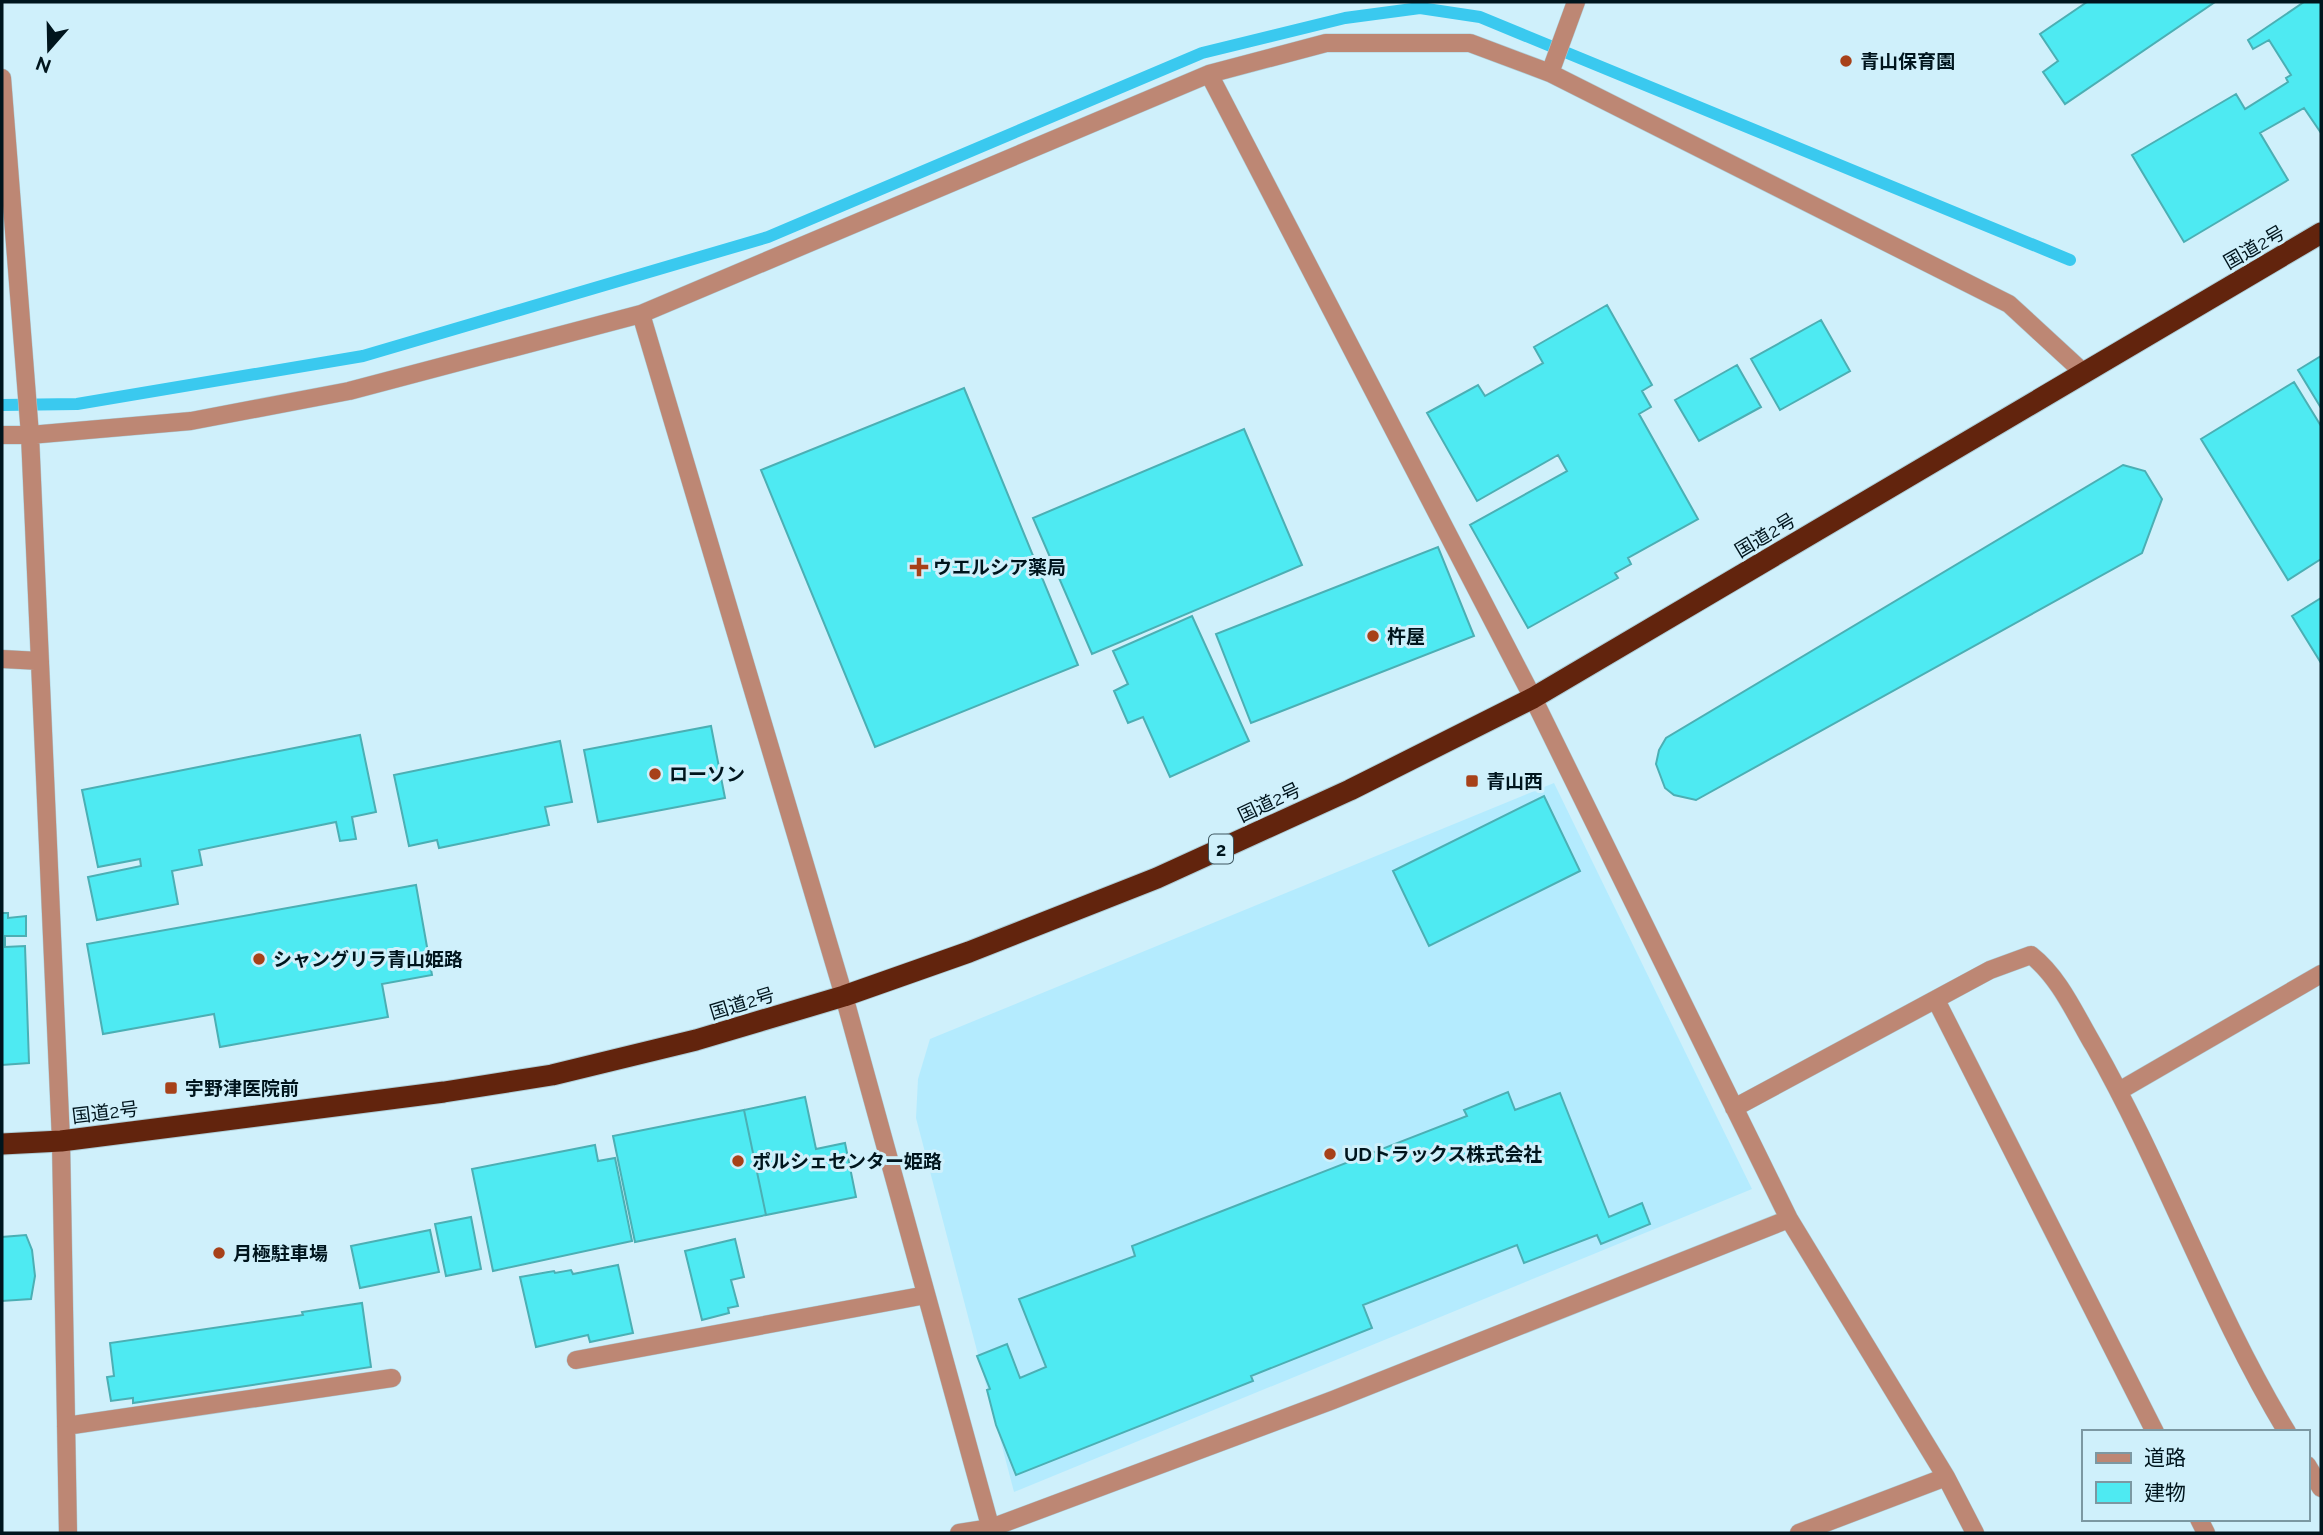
<svg xmlns="http://www.w3.org/2000/svg" width="2323" height="1535" viewBox="0 0 2323 1535" font-family="Raleway,'Noto Sans JP',sans-serif">
<style>
.built{fill:#b4ebfe}
.lines{fill:none;stroke-linecap:round;stroke-linejoin:round}
.stream{stroke:#3ac9ef;stroke-width:12}
.building{fill:#4eeaf2;stroke:#4bafb4;stroke-width:2}
.minor-casing{stroke:#aecdd7;stroke-width:19}
.highway-casing{stroke:#aecdd7;stroke-width:23}
.minor{stroke:#bd8774;stroke-width:18}
.highway{stroke:#62240d;stroke-width:21}
.poi-dot{fill:#a74119;stroke:#cff0fb;stroke-width:2.5}
.labels{text-anchor:middle;dominant-baseline:central;stroke-width:6;stroke-linejoin:round;paint-order:stroke}
.shield{fill:#cff0fb;stroke:#3e5760;stroke-width:2}
.shield-label{font-size:18px;font-weight:bold;fill:#00151d}
.poi-label{font-size:19px;font-weight:bold;fill:#00151d;stroke:#cff0fb;text-anchor:start}
.street-label{font-size:19px;fill:#00151d;stroke:#cff0fb}
</style>
<rect width="100%" height="100%" fill="#cff0fb"/>
<path class="built" d="M 1554,783 L 1752,1189 L 1014,1492 L 916,1118 L 918,1079 L 930,1039 Z"/>
<g class="lines">
<path class="stream" d="M 2,405 L 77,404 L 363,356 L 768,237 L 1202,53 L 1345,18 L 1420,8 L 1480,17 L 2070,260"/>
</g>
<path class="building" d="M 2087,2 L 2215,2 L 2065,104 L 2043,72 L 2058,61 L 2040,34 Z
M 2304,2 L 2321,2 L 2321,133 L 2304,108 L 2260,133 L 2288,180 L 2184,242 L 2132,155 L 2236,94 L 2245,109 L 2288,82 L 2286,78 L 2291,75 L 2269,40 L 2253,49 L 2248,40 Z
M 1607,305 L 1652,385 L 1642,391 L 1651,407 L 1639,414 L 1698,519 L 1628,558 L 1631,564 L 1615,573 L 1618,578 L 1528,628 L 1470,525 L 1567,471 L 1558,455 L 1477,501 L 1427,413 L 1478,385 L 1485,396 L 1543,363 L 1534,347 Z
M 1821,320 L 1850,371 L 1780,410 L 1751,359 Z
M 2321,356 L 2321,408 L 2298,370 Z
M 1737,365 L 1761,407 L 1699,441 L 1675,400 Z
M 2294,382 L 2321,426 L 2321,559 L 2288,580 L 2201,439 Z
M 964,388 L 1078,665 L 875,747 L 761,470 Z
M 1244,429 L 1302,565 L 1092,654 L 1033,518 Z
M 2123,465 L 2145,471 L 2162,499 L 2142,553 L 1696,800 L 1674,795 L 1665,788 L 1656,764 L 1659,750 L 1666,738 Z
M 1438,547 L 1474,636 L 1251,723 L 1216,634 Z
M 2321,598 L 2321,663 L 2292,616 Z
M 1192,616 L 1249,741 L 1170,777 L 1143,717 L 1128,723 L 1114,691 L 1128,684 L 1113,651 Z
M 711,726 L 725,798 L 598,822 L 584,750 Z
M 360,735 L 376,812 L 352,817 L 356,839 L 340,841 L 336,822 L 199,850 L 202,865 L 172,871 L 178,904 L 97,920 L 88,877 L 141,866 L 140,859 L 98,867 L 82,790 Z
M 560,741 L 572,802 L 545,807 L 549,825 L 439,848 L 437,840 L 409,846 L 394,775 Z
M 1544,796 L 1580,871 L 1429,946 L 1393,871 Z
M 416,885 L 432,975 L 382,984 L 388,1017 L 220,1047 L 214,1014 L 103,1034 L 87,944 Z
M 2,913 L 8,913 L 8,918 L 26,916 L 26,936 L 5,936 L 5,947 L 25,946 L 29,1063 L 2,1065 Z
M 1508,1092 L 1515,1110 L 1560,1093 L 1609,1217 L 1642,1203 L 1650,1224 L 1601,1244 L 1597,1235 L 1524,1263 L 1517,1245 L 1363,1305 L 1372,1328 L 1251,1376 L 1253,1381 L 1016,1475 L 996,1425 L 987,1390 L 990,1389 L 977,1356 L 1007,1344 L 1020,1378 L 1046,1367 L 1019,1299 L 1135,1256 L 1132,1246 L 1467,1116 L 1464,1110 Z
M 805,1097 L 816,1149 L 845,1143 L 856,1197 L 766,1215 L 744,1110 Z
M 744,1110 L 766,1215 L 635,1242 L 613,1136 Z
M 595,1145 L 598,1161 L 615,1158 L 632,1241 L 493,1271 L 472,1169 Z
M 471,1217 L 481,1269 L 446,1276 L 435,1224 Z
M 430,1230 L 439,1272 L 360,1288 L 351,1246 Z
M 26,1235 L 32,1250 L 35,1276 L 31,1299 L 2,1301 L 2,1237 Z
M 735,1239 L 744,1277 L 731,1280 L 738,1306 L 728,1308 L 729,1313 L 702,1320 L 685,1251 Z
M 618,1265 L 633,1333 L 590,1342 L 588,1335 L 536,1347 L 520,1277 L 554,1271 L 555,1273 L 571,1270 L 573,1274 Z
M 362,1303 L 371,1367 L 133,1403 L 133,1398 L 111,1401 L 107,1377 L 114,1376 L 110,1343 L 303,1315 L 302,1312 Z"/>
<g class="lines">
<defs>
<path id="minor" d="M 1550,73 L 1576,2
M 1209,74 L 1533,698 L 1789,1219 L 1946,1477 L 1975,1533
M 2,78 L 30,435 L 61,1141 L 68,1533
M 641,314 L 844,996 L 992,1533
M 2,435 L 30,435 L 191,421 L 349,391 L 641,314 L 1209,74 L 1326,43 L 1470,43 L 1550,73 L 2009,304 L 2084,373
M 2,659 L 40,661
M 1936,1000 L 2155,1432
M 2119,1091 L 2321,974
M 1734,1108 L 1990,970 L 2031,955 C 2060,978 2075,1014 2094,1046 C 2165,1171 2212,1308 2287,1432
M 576,1360 L 926,1295
M 66,1426 L 392,1378
M 2307,1465 L 2321,1488
M 2199,1519 L 2206,1533
M 959,1533 L 991,1528 L 1333,1400 L 1789,1219
M 1799,1533 L 1946,1477"/>
<path id="highway" d="M 2,1144 L 61,1141 L 444,1092 L 552,1075 L 696,1040 L 844,996 L 969,952 L 1157,878 L 1350,790 L 1533,698 L 2321,233"/>
</defs>
<use href="#minor" class="minor-casing"/>
<use href="#highway" class="highway-casing"/>
<use href="#minor" class="minor"/>
<use href="#highway" class="highway"/>
</g>
<g class="poi-dot">
<circle cx="1846" cy="61" r="7"/>
<path d="M915.5 556.5h7v7h7v7h-7v7h-7v-7h-7v-7h7z"/>
<circle cx="1373" cy="636" r="7"/>
<circle cx="655" cy="774" r="7"/>
<rect x="1465" y="774" width="14" height="14" rx="3.5"/>
<circle cx="259" cy="959" r="7"/>
<rect x="164" y="1081" width="14" height="14" rx="3.5"/>
<circle cx="1330" cy="1154" r="7"/>
<circle cx="738" cy="1161" r="7"/>
<circle cx="219" cy="1253" r="7"/>
</g>
<g class="labels">
<rect class="shield" x="1209" y="834.5" width="24" height="29" rx="5"/>
<g class="shield-label">
<text x="1221" y="849">2</text>
</g>
<g class="poi-label">
<text x="1860" y="61">青山保育園</text>
<text x="933" y="567">ウエルシア薬局</text>
<text x="1387" y="636">杵屋</text>
<text x="669" y="774">ローソン</text>
<text x="1486" y="781">青山西</text>
<text x="273" y="959">シャングリラ青山姫路</text>
<text x="185" y="1088">宇野津医院前</text>
<text x="1344" y="1154">UDトラックス株式会社</text>
<text x="752" y="1161">ポルシェセンター姫路</text>
<text x="233" y="1253">月極駐車場</text>
</g>
<g class="street-label">
<text transform="translate(2254 247) rotate(-30)">国道2号</text>
<text transform="translate(1765 535) rotate(-31)">国道2号</text>
<text transform="translate(1269 802) rotate(-25)">国道2号</text>
<text transform="translate(742 1003) rotate(-17)">国道2号</text>
<text transform="translate(105 1112) rotate(-7)">国道2号</text>
</g>
</g>
<rect width="2323" height="1535" fill="none" stroke="#00151d" stroke-width="7"/>
<rect x="2082" y="1430" width="228" height="91" fill="#cff0fb" stroke="#7c98a2" stroke-width="2"/>
<rect x="2096" y="1453" width="35" height="10" fill="#bd8774" stroke="#7c98a2" stroke-width="2"/>
<text x="2144" y="1465" font-size="21" fill="#00151d">道路</text>
<rect x="2096" y="1482" width="35" height="21" fill="#4eeaf2" stroke="#7c98a2" stroke-width="2"/>
<text x="2144" y="1500" font-size="21" fill="#00151d">建物</text>
<g transform="translate(49 49) rotate(200)" stroke="#cff0fb" stroke-width="5" paint-order="stroke">
<path d="M0-5L12 26L0 18L-12 26Z" fill="#00151d"/>
<text y="-10" font-size="19" font-weight="bold" text-anchor="middle" fill="#00151d">N</text>
</g>
</svg>
